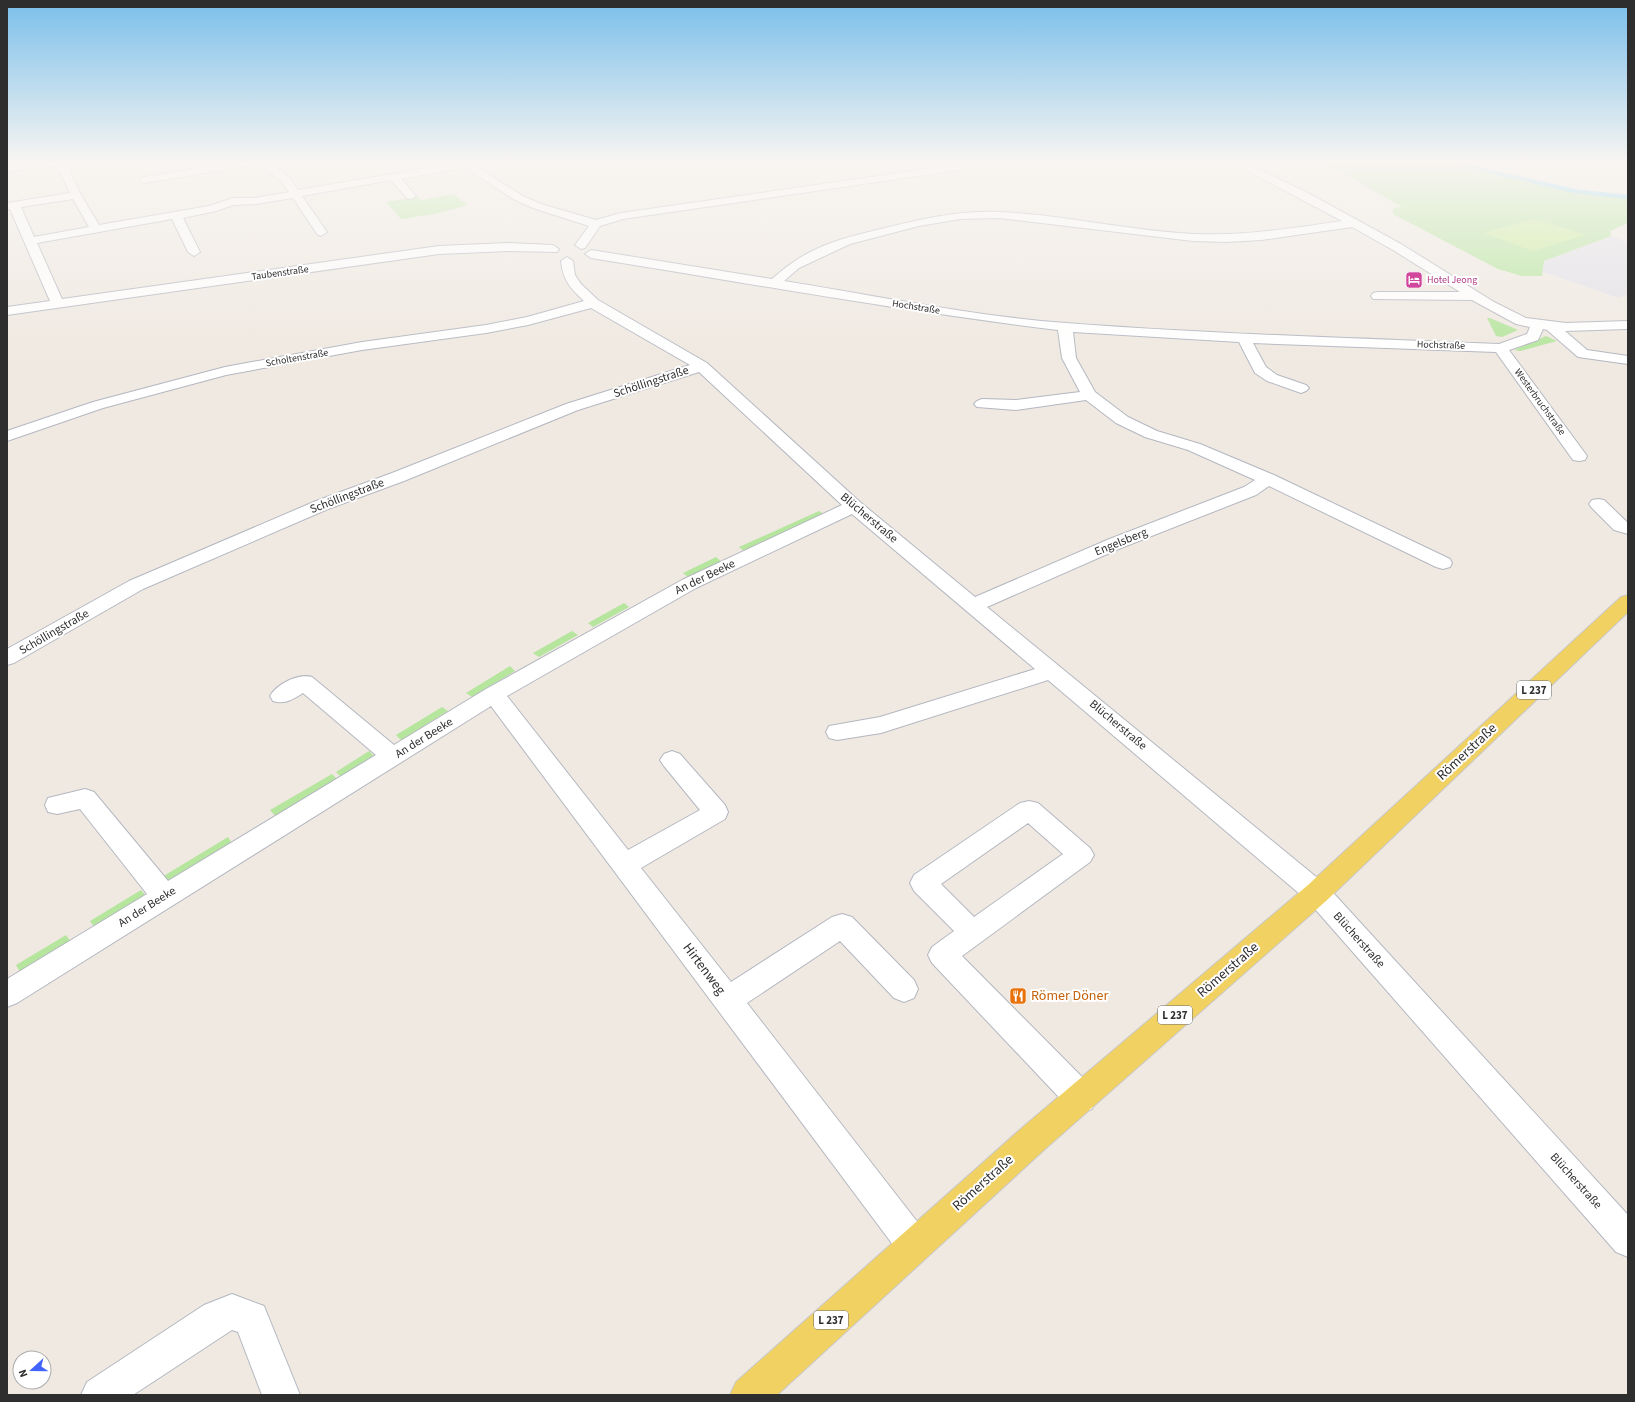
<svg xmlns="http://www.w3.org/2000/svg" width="1635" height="1402" viewBox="0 0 1635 1402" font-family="'Source Sans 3',sans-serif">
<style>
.industrial{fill:#e3e1e8}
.green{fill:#b6e59e}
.pitch{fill:#c9ec9a}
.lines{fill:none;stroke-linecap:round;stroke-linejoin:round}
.stream{stroke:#75cff0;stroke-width:4}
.minor-casing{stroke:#b4b7c1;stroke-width:2}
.major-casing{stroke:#c9c9c9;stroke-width:2}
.minor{fill:#fff;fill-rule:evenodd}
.major{fill:#f2d163;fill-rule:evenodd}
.labels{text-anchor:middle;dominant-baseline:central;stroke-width:4;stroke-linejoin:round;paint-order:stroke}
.far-street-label{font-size:10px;fill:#2e2e2e;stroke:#fff}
.far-hotel-label{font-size:10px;fill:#b23c85;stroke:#fff;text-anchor:start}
.shield{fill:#fff;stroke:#6d6d6d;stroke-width:1}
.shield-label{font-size:11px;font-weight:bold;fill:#2e2e2e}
.street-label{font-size:12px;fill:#2e2e2e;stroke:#fff}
.near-street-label{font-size:14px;fill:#2e2e2e;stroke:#fff}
.near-food-label{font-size:14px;fill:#c56008;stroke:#fff;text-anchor:start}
</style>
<rect width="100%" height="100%" fill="#efe9e1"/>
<path class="industrial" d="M 1611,236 L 1628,242 L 1628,294 L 1619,298 L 1543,272 L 1544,261 Z"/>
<path class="green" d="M 1318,163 L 1450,163 L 1570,191 L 1628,198 L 1628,223 L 1610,231 L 1611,236 L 1544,261 L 1542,276 L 1522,276 L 1498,269 L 1393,214 L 1393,208 L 1402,207 L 1342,172 Z
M 453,194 L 468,205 L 435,214 L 401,219 L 386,202 L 418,197 L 421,200 Z
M 1487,318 L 1490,318 L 1518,330 L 1502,337 L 1496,336 Z
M 1546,336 L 1557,341 L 1520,351 L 1514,350 Z
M 819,511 L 824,514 L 744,551 L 739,547 Z
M 716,557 L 722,562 L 689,578 L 683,573 Z
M 624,603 L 629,607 L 593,627 L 588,623 Z
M 572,631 L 578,635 L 539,657 L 533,653 Z
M 510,666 L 515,671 L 472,697 L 466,693 Z
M 442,707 L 448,711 L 401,740 L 396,735 Z
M 369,751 L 374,756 L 341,777 L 336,772 Z
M 332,774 L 337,779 L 276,817 L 270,810 Z
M 228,837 L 232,843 L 167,883 L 162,877 Z
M 141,890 L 146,896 L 95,928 L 90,921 Z
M 66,935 L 71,942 L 21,974 L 16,965 Z"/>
<path class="pitch" d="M 1535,219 L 1586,235 L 1533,251 L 1483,233 Z"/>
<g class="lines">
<path class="stream" d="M 1455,163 L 1574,191 L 1628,197"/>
<defs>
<path id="minor" d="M 31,163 L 66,163 L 81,195 L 99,225 L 209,206 L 233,198 L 256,198 L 289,192 L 282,182 L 259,163 L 270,163 L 290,178 L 298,190 L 457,163 L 471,163 L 521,195 L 541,204 L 596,220 L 621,213 L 968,163 L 992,163 L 987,166 L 623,219 L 600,226 L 585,248 L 581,249 L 575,245 L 589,226 L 533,208 L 513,199 L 465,167 L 401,179 L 416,196 L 411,199 L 407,198 L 391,180 L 302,196 L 327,232 L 321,236 L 317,234 L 293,198 L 256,204 L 233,205 L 216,211 L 183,218 L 200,252 L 194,256 L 188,252 L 172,219 L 37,243 L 62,299 L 439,246 L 508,243 L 553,245 L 559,249 L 557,252 L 508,251 L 439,254 L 7,315 L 7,307 L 50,301 L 10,209 L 7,209 L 7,203 L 70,193 L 57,166 L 7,171 L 7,165 ZM 73,199 L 89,227 L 34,237 L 21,207 Z
M 231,163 L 252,163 L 247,166 L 144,183 L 139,180 L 144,177 Z
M 1233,163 L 1245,163 L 1306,192 L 1401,244 L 1494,302 L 1526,318 L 1566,323 L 1628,321 L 1628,329 L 1565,331 L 1587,350 L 1628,356 L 1628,364 L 1578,357 L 1547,330 L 1543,329 L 1538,340 L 1509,350 L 1587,456 L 1585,460 L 1579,461 L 1573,460 L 1496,352 L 1253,343 L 1266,367 L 1277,375 L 1306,385 L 1309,388 L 1306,391 L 1301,393 L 1267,381 L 1255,373 L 1239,342 L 1073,332 L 1076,358 L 1095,392 L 1128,417 L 1157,431 L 1200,444 L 1274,475 L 1450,559 L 1452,563 L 1450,567 L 1443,569 L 1436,567 L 1269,486 L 1256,495 L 1121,548 L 987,607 L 1326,885 L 1628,1215 L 1628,1257 L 1616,1252 L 1308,901 L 1048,680 L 881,733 L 837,740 L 829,738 L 826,732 L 829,726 L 880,717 L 1035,669 L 852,514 L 696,588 L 507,696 L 628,850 L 700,810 L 664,766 L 660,760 L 664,754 L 672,751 L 680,754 L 725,805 L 728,812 L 725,819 L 641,868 L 731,982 L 832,917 L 842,914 L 852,917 L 914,980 L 918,989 L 914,998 L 904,1002 L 894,998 L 840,941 L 747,1003 L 926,1233 L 931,1245 L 926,1257 L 914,1262 L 902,1257 L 491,706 L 17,1003 L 7,1007 L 7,979 L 147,894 L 80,809 L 57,814 L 48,812 L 45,805 L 48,798 L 85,789 L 94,792 L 168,881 L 376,755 L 303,693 C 293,699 285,705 273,701 L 270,696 C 277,684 298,673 312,677 L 394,745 L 486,689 L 682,580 L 842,505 L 699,372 L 578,410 L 404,481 L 328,509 L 143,589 L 14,663 L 7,665 L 7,649 L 129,581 L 316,501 L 392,473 L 566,404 L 690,365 L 591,308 L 528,325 L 486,333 L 362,350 L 226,375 L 103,408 L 7,441 L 7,431 L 93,402 L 225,367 L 362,342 L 486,325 L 527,317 L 584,301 C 570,288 563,280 561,261 L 567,257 L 573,261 L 575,275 L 581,284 L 598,300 L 707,363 L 860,502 L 975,597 L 1107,540 L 1244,487 L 1255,480 L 1188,450 L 1145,437 L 1116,423 L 1086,400 L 1016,410 L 977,407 L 974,404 L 977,401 L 982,399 L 1016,400 L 1080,392 L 1062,358 L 1058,330 C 902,311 747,283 591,258 L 585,254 L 591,250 L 772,279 C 805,249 834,240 877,230 C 917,220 958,210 999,212 C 1065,215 1129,231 1195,234 C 1245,236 1293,228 1342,221 ZM 999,218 L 1193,241 L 1226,242 L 1261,240 L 1352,227 L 1393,250 L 1460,292 L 1378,292 L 1373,293 L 1371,296 L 1373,299 L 1472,300 L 1516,324 L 1530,327 L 1527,334 L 1499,344 C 1355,338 1210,334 1066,323 C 972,316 878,296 784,281 L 799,268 L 850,244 L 919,226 L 960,219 Z
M 1592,163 L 1612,163 C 1608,168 1596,168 1592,163 Z
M 1598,499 L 1604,500 L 1628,523 L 1628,534 L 1614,530 L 1592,508 L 1589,504 L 1592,500 Z
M 1029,801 L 1038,803 L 1090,848 L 1094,855 L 1090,862 L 962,956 L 1092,1087 L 1096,1098 L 1092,1109 L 1081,1113 L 1070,1109 L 932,963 L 928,955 L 932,947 L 954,931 L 914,891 L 910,883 L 914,875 L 1020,803 ZM 1028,823 L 1063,854 L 974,917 L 941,884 Z
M 232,1294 L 264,1306 L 300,1395 L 262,1395 L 238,1332 L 232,1330 L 133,1395 L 81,1395 L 87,1382 L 204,1305 Z"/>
<path id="major" d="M 1628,595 L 1628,612 L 1326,901 L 1045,1149 L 777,1395 L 730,1395 L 736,1382 L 1023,1127 L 1308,885 L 1621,597 Z"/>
</defs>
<use href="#minor" class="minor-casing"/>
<use href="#major" class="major-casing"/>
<use href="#minor" class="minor"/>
<use href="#major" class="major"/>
</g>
<linearGradient id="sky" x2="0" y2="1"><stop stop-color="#7abfeb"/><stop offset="0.45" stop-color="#f8f5f2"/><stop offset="1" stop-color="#f8f5f2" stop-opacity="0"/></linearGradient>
<rect width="1635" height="359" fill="url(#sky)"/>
<defs>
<symbol id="hotel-square" viewBox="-11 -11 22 22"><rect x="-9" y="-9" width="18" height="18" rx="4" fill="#d1479c" stroke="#fff"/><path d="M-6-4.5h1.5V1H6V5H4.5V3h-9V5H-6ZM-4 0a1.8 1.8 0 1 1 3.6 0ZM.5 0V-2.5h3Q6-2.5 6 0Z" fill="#fff"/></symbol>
<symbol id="restaurant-square" viewBox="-11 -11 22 22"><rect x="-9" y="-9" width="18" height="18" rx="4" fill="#e8710a" stroke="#fff"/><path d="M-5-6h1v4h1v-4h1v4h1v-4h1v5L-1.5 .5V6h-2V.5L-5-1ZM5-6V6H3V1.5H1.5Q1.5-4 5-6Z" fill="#fff"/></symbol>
</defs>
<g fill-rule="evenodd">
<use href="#hotel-square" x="1404" y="270" width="20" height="20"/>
<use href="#restaurant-square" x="1008" y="986" width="20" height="20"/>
</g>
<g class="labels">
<g class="far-street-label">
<text transform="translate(280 273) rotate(-8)">Taubenstraße</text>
<text transform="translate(916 307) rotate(9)">Hochstraße</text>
<text transform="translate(1441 345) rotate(2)">Hochstraße</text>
<text transform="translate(297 358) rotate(-10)">Scholtenstraße</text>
<text transform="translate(1540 402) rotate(54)">Westerbruchstraße</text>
</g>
<g class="far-hotel-label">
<text x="1427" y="280">Hotel Jeong</text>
</g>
<g class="shield">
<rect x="1517" y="681" width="34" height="18" rx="3"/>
<rect x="1158" y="1006" width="34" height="18" rx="3"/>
<rect x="814" y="1311" width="34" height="18" rx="3"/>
</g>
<g class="shield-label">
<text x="1534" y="690">L 237</text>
<text x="1175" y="1015">L 237</text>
<text x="831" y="1320">L 237</text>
</g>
<g class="street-label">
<text transform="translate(651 382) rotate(-18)">Schöllingstraße</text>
<text transform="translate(347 496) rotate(-21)">Schöllingstraße</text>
<text transform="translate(869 518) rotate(40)">Blücherstraße</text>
<text transform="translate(1121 542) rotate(-22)">Engelsberg</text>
<text transform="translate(705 577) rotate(-26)">An der Beeke</text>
<text transform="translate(54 632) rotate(-30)">Schöllingstraße</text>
<text transform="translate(1118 725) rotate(40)">Blücherstraße</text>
<text transform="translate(424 738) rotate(-32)">An der Beeke</text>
<text transform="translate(147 907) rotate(-32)">An der Beeke</text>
<text transform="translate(1359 940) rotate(48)">Blücherstraße</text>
<text transform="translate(1576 1181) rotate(48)">Blücherstraße</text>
</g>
<g class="near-street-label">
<text transform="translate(1467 752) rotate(-43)">Römerstraße</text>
<text transform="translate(704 969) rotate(53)">Hirtenweg</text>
<text transform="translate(1228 970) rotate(-41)">Römerstraße</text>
<text transform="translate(983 1183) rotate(-42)">Römerstraße</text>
</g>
<g class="near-food-label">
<text x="1031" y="996">Römer Döner</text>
</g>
</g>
<rect width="1635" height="1402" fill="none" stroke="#2e2e2e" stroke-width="16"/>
<g transform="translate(32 1370) rotate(249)"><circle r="19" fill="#ffffff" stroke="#ababab"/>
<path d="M0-3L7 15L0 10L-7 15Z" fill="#4264fb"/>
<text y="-6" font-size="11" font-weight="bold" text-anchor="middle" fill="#2e2e2e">N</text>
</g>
</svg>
